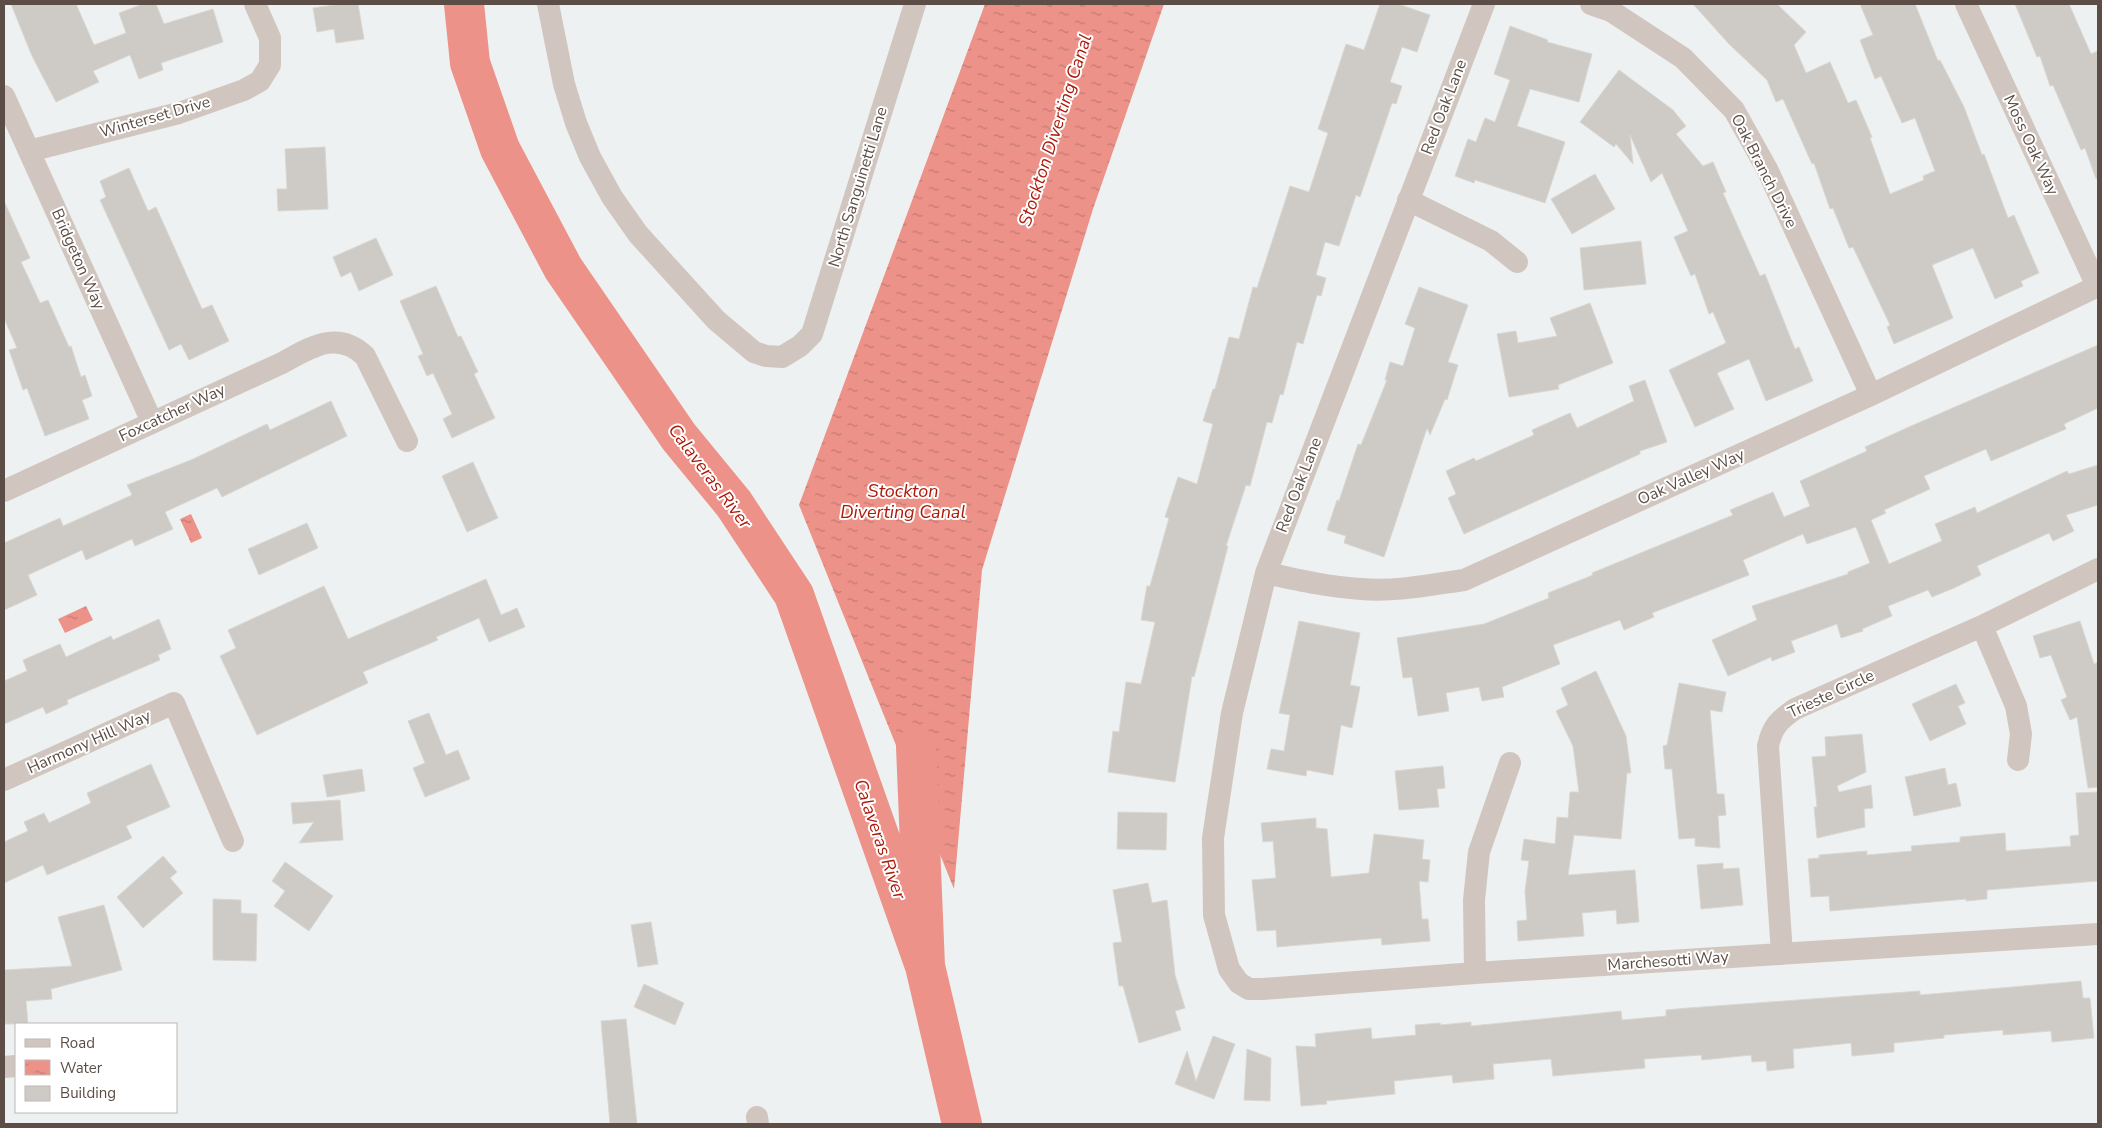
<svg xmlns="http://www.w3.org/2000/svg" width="2102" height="1128" viewBox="0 0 2102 1128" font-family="'Nunito Sans',sans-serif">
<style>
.water{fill:url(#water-ripples)}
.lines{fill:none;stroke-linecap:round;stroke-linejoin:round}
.river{stroke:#ed9289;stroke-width:40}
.building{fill:#cecac5;stroke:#dad7d2}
.minor{stroke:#d1c6bf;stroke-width:22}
.labels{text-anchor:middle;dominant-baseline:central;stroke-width:4;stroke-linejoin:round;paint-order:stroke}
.street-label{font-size:16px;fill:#5c4e46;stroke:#fff}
.water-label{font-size:18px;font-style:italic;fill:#ab1a0b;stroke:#fff}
</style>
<defs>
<pattern id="water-ripples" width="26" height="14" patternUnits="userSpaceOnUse" patternTransform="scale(1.25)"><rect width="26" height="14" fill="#ed9289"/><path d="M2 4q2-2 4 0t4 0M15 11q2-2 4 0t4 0" fill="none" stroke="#c37972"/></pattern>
</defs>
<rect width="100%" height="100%" fill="#eef1f1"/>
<path class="water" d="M 985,4 L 1164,4 L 1093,209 L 982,570 L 954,889 L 799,505 Z
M 191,514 L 202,538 L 191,543 L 180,519 Z
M 86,606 L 93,620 L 65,633 L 58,619 Z"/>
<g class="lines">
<path class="river" d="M 464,4 L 470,63 L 500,149 L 563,268 L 679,437 L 734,504 L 794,595 L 925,966
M 916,747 L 925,966 L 962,1124"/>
</g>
<path class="building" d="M 11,4 L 76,4 L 94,45 L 126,33 L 119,13 L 143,4 L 156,4 L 164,24 L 213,9 L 223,42 L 161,63 L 163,70 L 139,79 L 130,55 L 93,71 L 99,82 L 56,102 L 32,56 Z
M 341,4 L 358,4 L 364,39 L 336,43 L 334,29 L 317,32 L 313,8 Z
M 1380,4 L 1398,4 L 1430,15 L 1417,52 L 1402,47 L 1390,82 L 1402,86 L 1396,104 L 1392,103 L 1360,197 L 1356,195 L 1339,246 L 1325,242 L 1316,275 L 1326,278 L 1321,296 L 1317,295 L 1303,344 L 1297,342 L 1283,395 L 1280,394 L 1272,423 L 1267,422 L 1250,486 L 1246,485 L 1226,546 L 1228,546 L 1194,677 L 1192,676 L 1175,782 L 1108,772 L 1113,731 L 1119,732 L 1126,682 L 1141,684 L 1155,622 L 1141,620 L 1147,586 L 1150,586 L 1169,518 L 1165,517 L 1178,477 L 1197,484 L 1213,424 L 1203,421 L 1213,389 L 1215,389 L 1229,337 L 1239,339 L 1253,287 L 1257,288 L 1290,186 L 1309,192 L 1328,133 L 1318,129 L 1346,44 L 1364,50 Z
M 1693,4 L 1777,4 L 1806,32 L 1794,45 L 1806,73 L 1830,62 L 1848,103 L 1856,100 L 1872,137 L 1870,138 L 1890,194 L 1924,180 L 1923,176 L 1935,171 L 1915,118 L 1902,123 L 1881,76 L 1875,79 L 1860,40 L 1873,35 L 1860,4 L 1915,4 L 1938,61 L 1940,60 L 1964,107 L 1982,155 L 1984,154 L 2008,218 L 2014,215 L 2039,273 L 2021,281 L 2023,286 L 1995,299 L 1973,248 L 1932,265 L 1953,318 L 1894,344 L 1887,327 L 1890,325 L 1853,247 L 1849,248 L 1833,208 L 1830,209 L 1814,163 L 1812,164 L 1783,99 L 1776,102 L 1767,80 L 1729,44 Z
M 2015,4 L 2069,4 L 2091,54 L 2098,51 L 2098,178 L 2096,179 L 2085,148 L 2081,150 L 2053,85 L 2050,86 L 2040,56 L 2037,57 Z
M 1510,26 L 1548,40 L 1547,42 L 1592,54 L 1579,102 L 1530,89 L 1517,126 L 1565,142 L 1545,203 L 1475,180 L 1474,183 L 1455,176 L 1468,139 L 1476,142 L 1485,118 L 1495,122 L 1510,80 L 1494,74 Z
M 1619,70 L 1673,110 L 1686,126 L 1676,134 L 1703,166 L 1713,162 L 1726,192 L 1723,193 L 1760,276 L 1765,274 L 1795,349 L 1799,347 L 1813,381 L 1766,401 L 1749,359 L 1717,373 L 1734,409 L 1695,427 L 1669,370 L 1726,343 L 1713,312 L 1709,314 L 1695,274 L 1691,276 L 1674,237 L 1688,231 L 1662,173 L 1651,182 L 1630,135 L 1633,164 L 1616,144 L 1614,147 L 1580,122 Z
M 325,147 L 328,209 L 278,211 L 277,189 L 287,189 L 285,149 Z
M 129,168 L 148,211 L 156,207 L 202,309 L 212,305 L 229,341 L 189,360 L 181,344 L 169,350 L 100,200 L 106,197 L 100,181 Z
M 1595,174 L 1615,209 L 1572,234 L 1551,199 Z
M 4,201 L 30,258 L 21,262 L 30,281 L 40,303 L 48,300 L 69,347 L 71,346 L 81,377 L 85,375 L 92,396 L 82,400 L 89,419 L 45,436 L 27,388 L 23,390 L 9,350 L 17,348 L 4,318 Z
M 376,238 L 393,275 L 359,291 L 351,272 L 341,277 L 333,257 Z
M 1641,241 L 1646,284 L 1584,290 L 1580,248 Z
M 436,286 L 458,337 L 461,336 L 478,372 L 474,374 L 495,418 L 452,438 L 443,419 L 452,414 L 433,373 L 427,376 L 418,356 L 423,354 L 400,301 Z
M 1419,287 L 1468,305 L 1448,362 L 1458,365 L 1447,400 L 1445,399 L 1430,435 L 1427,428 L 1384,557 L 1344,543 L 1346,536 L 1327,530 L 1337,500 L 1339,501 L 1358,444 L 1361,445 L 1387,380 L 1385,380 L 1390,362 L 1403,366 L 1415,328 L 1405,324 Z
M 1590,303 L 1613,363 L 1558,385 L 1559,389 L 1509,397 L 1497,334 L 1516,331 L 1518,343 L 1557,336 L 1550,318 Z
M 2098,345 L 2098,408 L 2064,424 L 2066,429 L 1991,461 L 1986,449 L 1924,476 L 1930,489 L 1884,510 L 1886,513 L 1871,520 L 1889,564 L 1942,541 L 1935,524 L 1975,507 L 1977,513 L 2067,471 L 2069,474 L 2098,465 L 2098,505 L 2066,515 L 2074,531 L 2053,541 L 2049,533 L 1977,566 L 1981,575 L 1954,588 L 1932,597 L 1928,590 L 1888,606 L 1892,616 L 1862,629 L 1863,631 L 1841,638 L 1837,624 L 1791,641 L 1795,652 L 1772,661 L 1771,657 L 1728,676 L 1712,640 L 1757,620 L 1752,606 L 1848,574 L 1848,572 L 1870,563 L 1856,527 L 1807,544 L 1803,534 L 1743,560 L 1749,575 L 1652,613 L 1654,617 L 1624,630 L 1620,620 L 1553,645 L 1560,664 L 1502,687 L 1504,697 L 1482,701 L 1479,687 L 1446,693 L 1449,711 L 1418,716 L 1412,677 L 1403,678 L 1397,638 L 1484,624 L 1549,598 L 1548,593 L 1593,575 L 1592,573 L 1733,515 L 1730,510 L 1773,492 L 1784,517 L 1810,506 L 1800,481 L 1867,451 L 1865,447 L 1911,426 Z
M 1645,380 L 1667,442 L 1640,451 L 1640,454 L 1464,534 L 1448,498 L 1456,494 L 1446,471 L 1474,458 L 1476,461 L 1534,435 L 1532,430 L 1570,413 L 1577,428 L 1634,401 L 1629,386 Z
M 331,401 L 347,436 L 222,497 L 217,488 L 165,512 L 173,529 L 135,546 L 132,539 L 86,560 L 82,550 L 28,575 L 37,595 L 4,610 L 4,543 L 60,518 L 63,526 L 132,495 L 127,485 L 191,460 L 267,424 L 270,430 Z
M 473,462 L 498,518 L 467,532 L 442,476 Z
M 307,523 L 318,548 L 259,575 L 248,549 Z
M 486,579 L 501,615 L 517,608 L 525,627 L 489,642 L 479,618 L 436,637 L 438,640 L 363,672 L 368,683 L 257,735 L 220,656 L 236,648 L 228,630 L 324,586 L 348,639 Z
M 159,619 L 171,649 L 158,655 L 160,660 L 67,700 L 68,704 L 46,714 L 43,707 L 4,724 L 4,681 L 27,671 L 23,660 L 60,644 L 66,657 L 111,636 L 113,640 Z
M 1299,621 L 1360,633 L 1350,685 L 1360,687 L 1352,728 L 1341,725 L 1333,775 L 1307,770 L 1306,776 L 1267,769 L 1271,749 L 1284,751 L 1290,715 L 1279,713 Z
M 2080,621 L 2094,664 L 2098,662 L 2098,787 L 2088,788 L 2077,717 L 2070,720 L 2061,700 L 2067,697 L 2051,655 L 2040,658 L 2033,636 Z
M 1596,671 L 1626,736 L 1631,773 L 1627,773 L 1621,839 L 1574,835 L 1568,875 L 1635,870 L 1639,922 L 1617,924 L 1616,910 L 1582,913 L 1584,936 L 1518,941 L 1517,921 L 1527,920 L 1525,891 L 1529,861 L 1521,860 L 1524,839 L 1555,844 L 1557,817 L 1568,818 L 1570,792 L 1579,792 L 1573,746 L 1556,711 L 1568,705 L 1561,688 Z
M 1679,683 L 1726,692 L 1722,712 L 1710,710 L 1717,794 L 1724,794 L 1726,815 L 1718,816 L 1720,848 L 1695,846 L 1695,838 L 1679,839 L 1672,769 L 1665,769 L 1663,746 L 1667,745 Z
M 1956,684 L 1965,703 L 1958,706 L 1966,724 L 1930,741 L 1912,704 Z
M 429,713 L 446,755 L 458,750 L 470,779 L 425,797 L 413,768 L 425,763 L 408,721 Z
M 1862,734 L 1866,772 L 1837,786 L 1839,792 L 1871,785 L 1873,808 L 1864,809 L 1865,827 L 1817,838 L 1814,807 L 1817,807 L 1812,757 L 1826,756 L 1825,737 Z
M 151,764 L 170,807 L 126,826 L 132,838 L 47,875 L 43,865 L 4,883 L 4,842 L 28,831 L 24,822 L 44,813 L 49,823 L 91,803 L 87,793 Z
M 1443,766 L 1445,788 L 1437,789 L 1439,807 L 1399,810 L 1395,771 Z
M 1945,768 L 1948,785 L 1956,783 L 1961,806 L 1914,816 L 1905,777 Z
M 362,769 L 365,791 L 327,797 L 323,775 Z
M 2098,792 L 2098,881 L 1987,890 L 1987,899 L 1966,901 L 1966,899 L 1830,911 L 1829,896 L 1811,897 L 1808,859 L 1819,858 L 1819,855 L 1867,851 L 1867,855 L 1912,851 L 1911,846 L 1960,842 L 1960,837 L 2005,833 L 2006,851 L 2071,846 L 2070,836 L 2079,835 L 2076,793 Z
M 340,800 L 343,840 L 299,843 L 314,822 L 293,824 L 291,803 Z
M 1118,812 L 1167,813 L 1166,850 L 1117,849 Z
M 1316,818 L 1316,828 L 1327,829 L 1331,877 L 1369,873 L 1374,834 L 1424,840 L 1422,859 L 1430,860 L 1428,882 L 1419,881 L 1422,919 L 1428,919 L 1430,941 L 1382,945 L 1381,938 L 1277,947 L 1276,930 L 1257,931 L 1252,880 L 1276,878 L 1273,841 L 1263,842 L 1261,823 Z
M 163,856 L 177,872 L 170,878 L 183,893 L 143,928 L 117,897 Z
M 285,862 L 333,896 L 309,931 L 274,906 L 285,891 L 272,881 Z
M 1723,863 L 1723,869 L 1739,868 L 1743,905 L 1701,909 L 1697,865 Z
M 1148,883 L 1152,903 L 1167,900 L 1175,975 L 1185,1008 L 1175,1011 L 1181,1030 L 1139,1043 L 1123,986 L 1119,986 L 1113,943 L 1122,942 L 1113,890 Z
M 213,899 L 241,900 L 241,913 L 257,914 L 256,961 L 213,960 Z
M 104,905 L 122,970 L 51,989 L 52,999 L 26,1001 L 28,1024 L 5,1024 L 4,970 L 72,966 L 58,917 Z
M 651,922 L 658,964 L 638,967 L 631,925 Z
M 2081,981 L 2083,998 L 2090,998 L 2094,1038 L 2052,1042 L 2051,1031 L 2003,1035 L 2003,1030 L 1944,1035 L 1944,1038 L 1894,1043 L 1894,1052 L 1852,1056 L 1851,1043 L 1793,1049 L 1794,1068 L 1767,1071 L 1766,1061 L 1752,1062 L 1751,1055 L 1702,1060 L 1701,1055 L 1644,1059 L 1645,1068 L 1553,1076 L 1551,1059 L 1493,1064 L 1494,1079 L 1453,1083 L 1452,1075 L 1394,1081 L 1395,1094 L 1326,1101 L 1327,1104 L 1301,1106 L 1296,1046 L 1316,1047 L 1315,1034 L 1371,1028 L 1372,1039 L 1416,1035 L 1415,1025 L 1440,1023 L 1441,1025 L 1471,1022 L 1471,1026 L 1621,1011 L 1622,1020 L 1666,1016 L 1666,1010 L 1688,1008 L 1920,991 L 1920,995 Z
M 644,984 L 684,1003 L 675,1025 L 634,1007 Z
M 626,1019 L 637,1124 L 610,1124 L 601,1021 Z
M 1213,1036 L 1235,1044 L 1214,1099 L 1175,1084 L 1187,1051 L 1196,1081 Z
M 1247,1049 L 1271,1058 L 1270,1101 L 1244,1100 Z"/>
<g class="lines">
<path class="minor" d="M 548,4 L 564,84 L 576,123 L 590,157 L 612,197 L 638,234 L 716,320 L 754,352 L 766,356 L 782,357 L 800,346 L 812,334 L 915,4
M 1484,4 L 1266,573 L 1232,713 L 1213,838 L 1214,915 L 1229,969 L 1239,983 L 1249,989 L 1263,989 L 1475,973 L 2098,934
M 1591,4 L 1611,11 L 1683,58 L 1734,110 L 1767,169 L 1871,395
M 1966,4 L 2097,286
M 4,96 L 152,422
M 29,151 L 179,113 L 244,90 L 260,81 L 270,65 L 270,38 L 255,4
M 1408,200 L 1491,241 L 1517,262
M 4,491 L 282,363 C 310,348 337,329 365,356 L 407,441
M 1266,573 C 1298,580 1329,587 1361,589 C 1395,592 1430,585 1464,580 L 1871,395 L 2098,286
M 1982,626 L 2016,706 L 2021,734 L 2018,760
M 4,780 L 174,703 L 233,841
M 1782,954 L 1768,746 C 1772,727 1779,720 1795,709 L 1982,626 L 2098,569
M 1475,973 L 1474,900 L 1479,852 L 1510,763
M 4,1067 L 16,1066
M 757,1117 L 758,1124"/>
</g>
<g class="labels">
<g class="street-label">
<text transform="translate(1444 107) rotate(-69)">Red Oak Lane</text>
<text transform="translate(155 117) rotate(-16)">Winterset Drive</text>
<text transform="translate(2031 145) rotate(65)">Moss Oak Way</text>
<text transform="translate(1764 171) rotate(63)">Oak Branch Drive</text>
<text transform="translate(858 187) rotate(-73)">North Sanguinetti Lane</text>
<text transform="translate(78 259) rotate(66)">Bridgeton Way</text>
<text transform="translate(172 413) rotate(-25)">Foxcatcher Way</text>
<text transform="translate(1691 477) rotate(-24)">Oak Valley Way</text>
<text transform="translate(1299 485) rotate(-69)">Red Oak Lane</text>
<text transform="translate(1831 694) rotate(-25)">Trieste Circle</text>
<text transform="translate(89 742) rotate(-24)">Harmony Hill Way</text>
<text transform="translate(1668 961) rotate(-4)">Marchesotti Way</text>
</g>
<g class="water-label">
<text transform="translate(1055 130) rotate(-72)">Stockton Diverting Canal</text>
<text transform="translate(710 476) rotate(53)">Calaveras River</text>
<text x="903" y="491">Stockton<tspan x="903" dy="21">Diverting Canal</tspan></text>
<text transform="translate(880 839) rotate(71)">Calaveras River</text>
</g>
</g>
<rect width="2102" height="1128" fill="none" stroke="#5c4e46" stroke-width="10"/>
<rect x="15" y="1023" width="162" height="90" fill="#ffffff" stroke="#beb8b5"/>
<rect x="25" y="1039" width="25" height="8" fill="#d1c6bf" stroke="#beb8b5"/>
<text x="60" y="1048" font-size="15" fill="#5c4e46">Road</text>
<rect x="25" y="1060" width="25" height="15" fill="url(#water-ripples)" stroke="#beb8b5"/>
<text x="60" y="1073" font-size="15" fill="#5c4e46">Water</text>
<rect x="25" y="1086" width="25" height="15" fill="#cecac5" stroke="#beb8b5"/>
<text x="60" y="1098" font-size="15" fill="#5c4e46">Building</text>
</svg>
